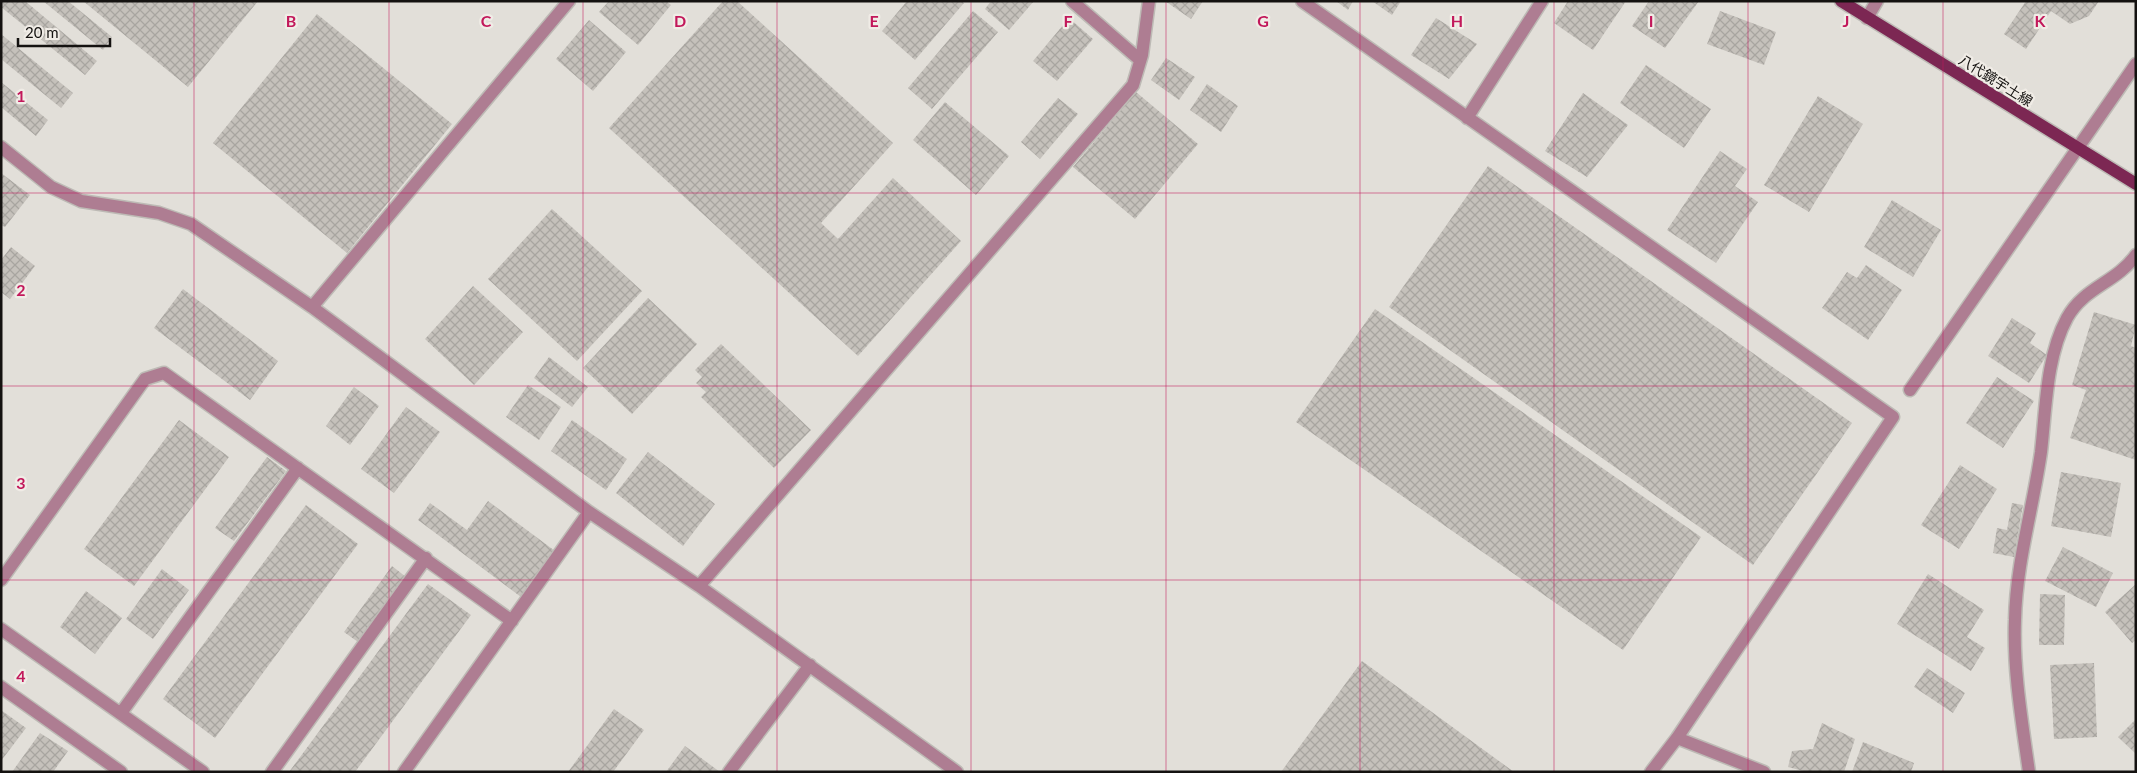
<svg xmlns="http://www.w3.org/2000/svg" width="2137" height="773" viewBox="0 0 2137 773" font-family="Lato,'Noto Sans JP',sans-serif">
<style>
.building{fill:url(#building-cross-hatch)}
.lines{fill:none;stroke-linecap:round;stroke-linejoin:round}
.minor-casing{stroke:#bdbab5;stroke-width:15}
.major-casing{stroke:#bdbab5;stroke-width:15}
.minor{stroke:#ae7d92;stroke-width:12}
.major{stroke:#7c2753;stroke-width:12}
.grid{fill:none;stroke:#c2185b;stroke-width:1;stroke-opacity:0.55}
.labels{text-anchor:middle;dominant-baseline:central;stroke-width:4.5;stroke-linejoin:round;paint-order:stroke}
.street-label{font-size:14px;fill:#141210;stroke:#f0ece6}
.grid-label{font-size:16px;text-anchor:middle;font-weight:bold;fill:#c2185b;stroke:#f0ece6;stroke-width:4.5;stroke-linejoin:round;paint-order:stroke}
</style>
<defs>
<pattern id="building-cross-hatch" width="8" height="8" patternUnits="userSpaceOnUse" patternTransform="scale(1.25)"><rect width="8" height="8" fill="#c5c1bb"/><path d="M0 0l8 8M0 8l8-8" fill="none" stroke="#a8a5a0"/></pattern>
</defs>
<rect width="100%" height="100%" fill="#e2dfd9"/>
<path class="building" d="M 1,1 L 25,1 L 97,61 L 85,75 L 1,7 Z
M 43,1 L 68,1 L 112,37 L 103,50 Z
M 83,1 L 258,1 L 188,87 Z
M 609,1 L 666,1 L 671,5 L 638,45 L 599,12 Z
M 723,1 L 737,1 L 893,143 L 821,223 L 838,239 L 893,178 L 961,241 L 858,356 L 609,128 Z
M 907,1 L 961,1 L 964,3 L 915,60 L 882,31 Z
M 991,1 L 1034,1 L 1009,30 L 985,9 Z
M 1165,1 L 1203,1 L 1191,19 Z
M 1336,1 L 1353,1 L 1348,10 Z
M 1372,1 L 1401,1 L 1392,15 Z
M 1568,1 L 1626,1 L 1593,50 L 1554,23 Z
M 1649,1 L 1699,1 L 1665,48 L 1632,26 Z
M 2026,1 L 2099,1 L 2089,16 L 2070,24 L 2051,11 L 2026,49 L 2004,34 Z
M 973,11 L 998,32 L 932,109 L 908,88 Z
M 1720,11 L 1776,32 L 1764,65 L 1707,44 Z
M 317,14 L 452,124 L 347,253 L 213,143 Z
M 1069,18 L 1093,39 L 1057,81 L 1033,61 Z
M 1436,18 L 1477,44 L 1449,79 L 1411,55 Z
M 589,20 L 626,52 L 593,91 L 556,59 Z
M 1,34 L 73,93 L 61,108 L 1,59 Z
M 1166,58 L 1195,77 L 1179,100 L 1151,80 Z
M 1646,65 L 1711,109 L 1684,148 L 1620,103 Z
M 1,82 L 48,120 L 36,136 L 1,107 Z
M 1207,84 L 1238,106 L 1221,132 L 1190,110 Z
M 1136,92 L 1198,144 L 1135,219 L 1073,167 Z
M 1583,93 L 1628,125 L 1587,177 L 1545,151 Z
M 1818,96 L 1863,124 L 1809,212 L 1764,185 Z
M 1058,98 L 1078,114 L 1040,159 L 1021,142 Z
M 945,102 L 1009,156 L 976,195 L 913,140 Z
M 1720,151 L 1747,169 L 1735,186 L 1758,202 L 1716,263 L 1667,230 Z
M 1488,166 L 1852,423 L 1753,565 L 1389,307 Z
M 1,173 L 30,195 L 5,227 L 1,225 Z
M 1892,200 L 1941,230 L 1913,277 L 1864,247 Z
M 552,209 L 642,291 L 577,361 L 488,279 Z
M 11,247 L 35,266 L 10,299 L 1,292 L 1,260 Z
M 1866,265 L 1902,290 L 1868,340 L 1822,308 L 1847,272 L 1857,278 Z
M 473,286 L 523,332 L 474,385 L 425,339 Z
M 183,289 L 278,361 L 250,400 L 154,328 Z
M 648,298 L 697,344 L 632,414 L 583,368 Z
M 1375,309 L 1701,537 L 1623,650 L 1296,422 Z
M 2094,312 L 2136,325 L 2131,346 L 2136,348 L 2136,460 L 2070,438 L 2086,390 L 2072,385 Z
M 2012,318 L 2036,333 L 2030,343 L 2047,355 L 2029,383 L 1988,356 Z
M 721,344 L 811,430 L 774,468 L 701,397 L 706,392 L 696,383 L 702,377 L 695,370 Z
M 549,357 L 588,387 L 572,407 L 534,378 Z
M 1997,377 L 2034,401 L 2003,448 L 1966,423 Z
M 528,385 L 561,407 L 539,440 L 506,417 Z
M 354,387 L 379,406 L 350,445 L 326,426 Z
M 406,407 L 440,432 L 394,493 L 361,469 Z
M 179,420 L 229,457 L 134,586 L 84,549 Z
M 572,420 L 627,459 L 606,490 L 551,451 Z
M 648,452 L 715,504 L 683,546 L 616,493 Z
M 267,457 L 286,471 L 234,541 L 215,528 Z
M 1960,465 L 1997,489 L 1959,549 L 1921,525 Z
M 2061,472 L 2121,483 L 2111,537 L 2051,526 Z
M 488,501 L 555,551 L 521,597 L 418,520 L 430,503 L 467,530 Z
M 2012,503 L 2023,505 L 2014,557 L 1993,553 L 1997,528 L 2007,530 Z
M 306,505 L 358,544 L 215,738 L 163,699 Z
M 2063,547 L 2113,573 L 2096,607 L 2045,581 Z
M 392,566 L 406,577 L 358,642 L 344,632 Z
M 162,569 L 189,590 L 153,639 L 126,619 Z
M 1928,574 L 1984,610 L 1967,637 L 1985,648 L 1971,671 L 1897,624 Z
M 428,584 L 471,615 L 355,772 L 289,772 Z
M 2136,584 L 2136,640 L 2132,643 L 2105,612 Z
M 86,591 L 122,618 L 95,654 L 60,627 Z
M 2040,594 L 2065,595 L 2064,645 L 2039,645 Z
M 1362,661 L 1514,772 L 1281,772 Z
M 2094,663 L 2097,737 L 2054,739 L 2050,665 Z
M 1927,668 L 1965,693 L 1953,713 L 1914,687 Z
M 614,709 L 644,730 L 613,772 L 568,772 Z
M 1,710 L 26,728 L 1,761 Z
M 2136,719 L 2136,754 L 2118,737 Z
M 1822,723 L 1855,739 L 1844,772 L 1807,772 L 1788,767 L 1792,751 L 1813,749 Z
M 40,733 L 68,751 L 53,772 L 12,772 Z
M 1863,742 L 1914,763 L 1911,772 L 1852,772 Z
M 685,746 L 720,772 L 666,772 Z"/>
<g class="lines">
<defs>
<path id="minor" d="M 1072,1 L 1140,60
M 1302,1 L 1893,417 L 1677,738 L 1651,772
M 1867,18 L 1877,1
M 1467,118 L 1542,1
M 1,147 L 51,187 L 81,201 L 159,213 L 191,224 L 312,307 L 589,512 L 699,586 L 957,772
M 312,307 L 569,1
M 1910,390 L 2136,64
M 1,580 L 145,379 L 164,373 L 512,621
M 699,586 L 1133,85 L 1142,55 L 1149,1
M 1,629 L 203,772
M 1,687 L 121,772
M 121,713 L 298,468
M 1677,738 L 1764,772
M 272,772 L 426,558
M 404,772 L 589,512
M 729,772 L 810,665
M 2029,772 C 2022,722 2013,670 2015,620 C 2016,564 2033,508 2041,452 C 2046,408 2046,357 2067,318 C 2084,287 2116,283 2136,255"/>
<path id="major" d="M 1841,1 L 2136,184"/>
</defs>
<use href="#minor" class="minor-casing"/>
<use href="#major" class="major-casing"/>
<use href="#minor" class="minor"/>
<use href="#major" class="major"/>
</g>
<path class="grid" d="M 194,1 L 194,772M 389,1 L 389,772M 583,1 L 583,772M 777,1 L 777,772M 971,1 L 971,772M 1166,1 L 1166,772M 1360,1 L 1360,772M 1554,1 L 1554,772M 1748,1 L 1748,772M 1943,1 L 1943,772M 1,193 L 2136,193M 1,386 L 2136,386M 1,580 L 2136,580"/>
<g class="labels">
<g class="street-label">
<text transform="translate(1996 80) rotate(32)">八代鏡宇土線</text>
</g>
</g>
<g class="grid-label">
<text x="291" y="27">B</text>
<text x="486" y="27">C</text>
<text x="680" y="27">D</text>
<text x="874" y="27">E</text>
<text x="1068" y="27">F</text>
<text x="1263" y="27">G</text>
<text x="1457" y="27">H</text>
<text x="1651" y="27">I</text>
<text x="1846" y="27">J</text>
<text x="2040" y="27">K</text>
<text x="21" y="102">1</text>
<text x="21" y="296">2</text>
<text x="21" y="489">3</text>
<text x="21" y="682">4</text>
</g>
<rect width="2137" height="773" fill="none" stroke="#141210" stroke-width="5"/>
<path d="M18 38v8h92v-8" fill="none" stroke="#141210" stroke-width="2.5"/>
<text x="25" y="38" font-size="15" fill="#141210" stroke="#f0ece6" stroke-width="4" paint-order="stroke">20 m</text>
</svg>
